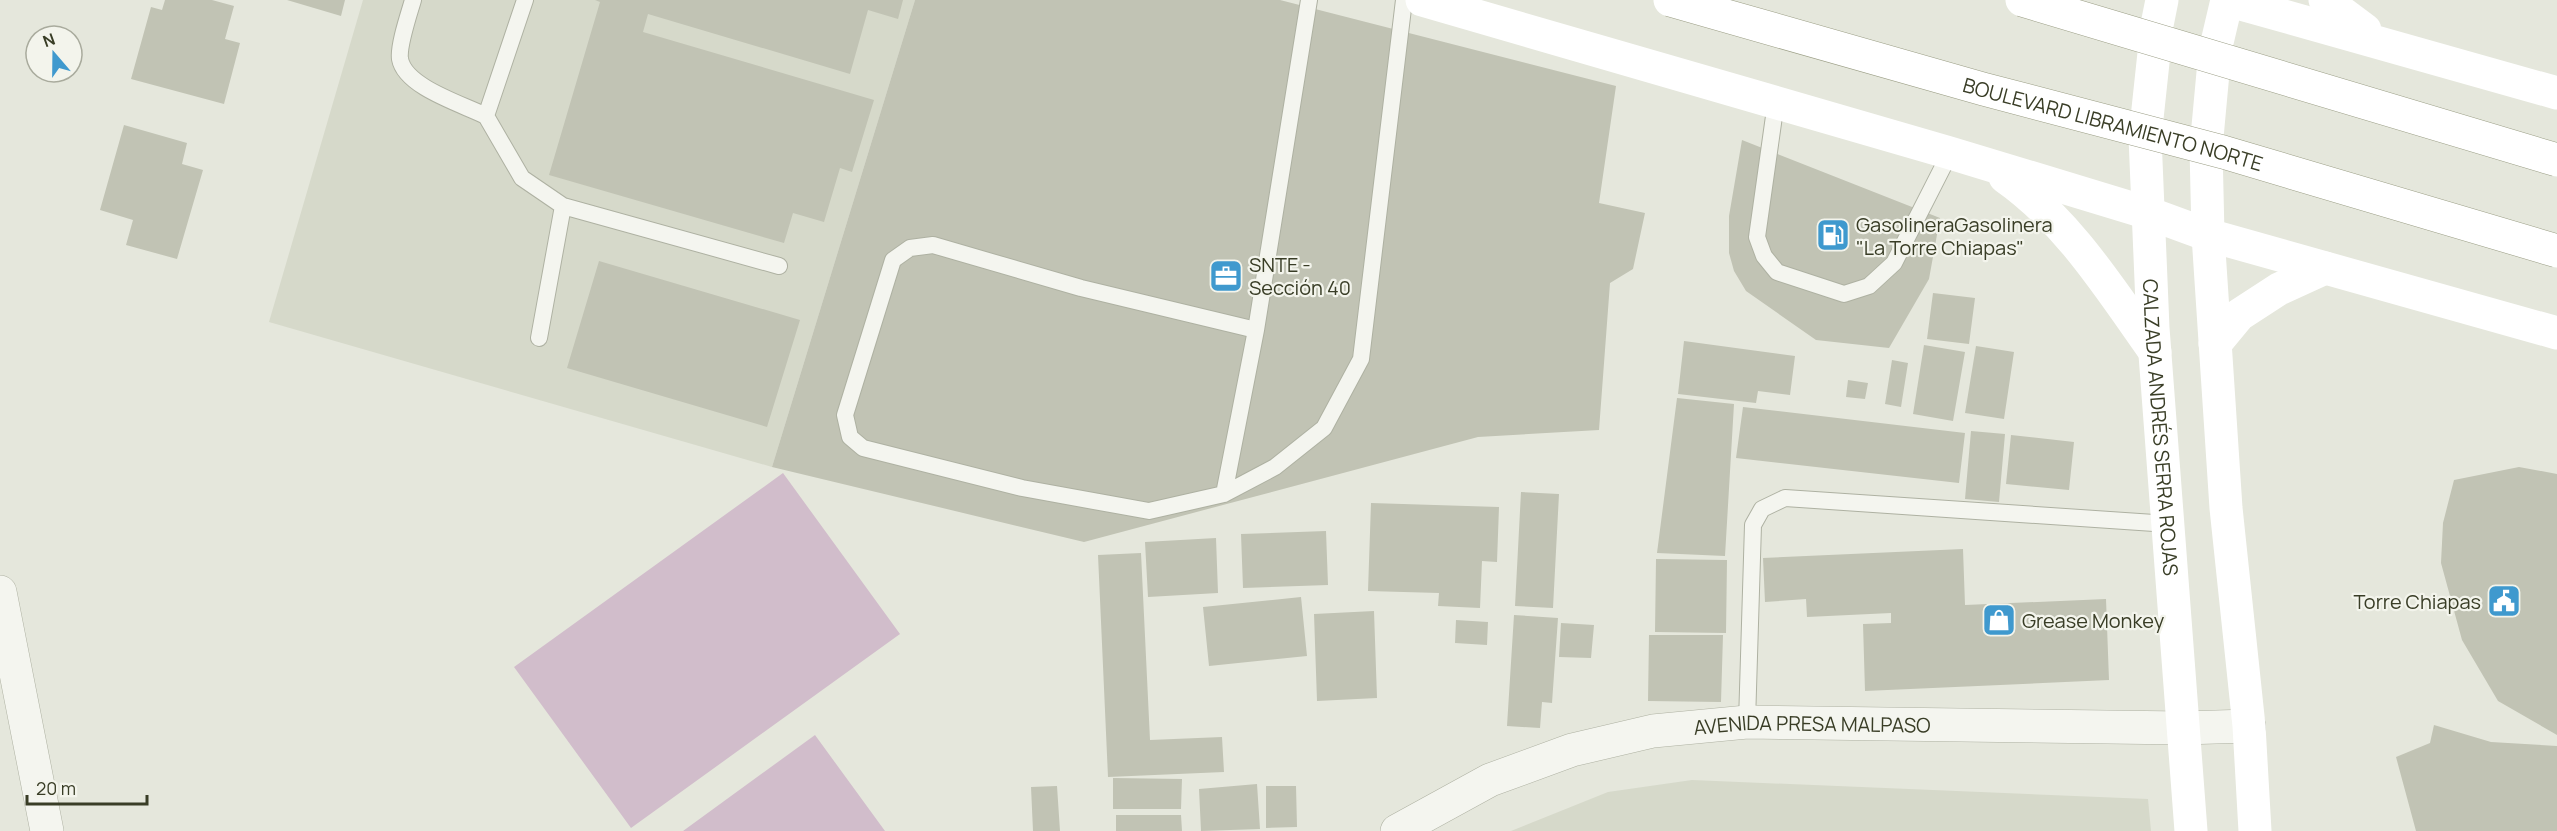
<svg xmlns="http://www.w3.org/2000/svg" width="2557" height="831" viewBox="0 0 2557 831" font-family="Manrope,sans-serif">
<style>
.built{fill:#d6d9ca}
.green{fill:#d1bdcb}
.building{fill:#c1c3b4}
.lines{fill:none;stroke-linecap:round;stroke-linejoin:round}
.lane-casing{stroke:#aeb1a2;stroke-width:18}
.street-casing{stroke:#aeb1a2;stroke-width:34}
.lane{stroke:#f4f5ef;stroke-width:16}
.street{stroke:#f4f5ef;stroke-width:33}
.secondary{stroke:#fff;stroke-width:33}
.highway-bridge-casing{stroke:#9a9d84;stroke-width:34;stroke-linecap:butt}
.highway-bridge{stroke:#fff;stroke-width:33}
.labels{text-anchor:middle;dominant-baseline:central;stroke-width:4.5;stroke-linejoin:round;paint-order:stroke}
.street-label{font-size:20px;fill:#393d26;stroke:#f3f4ec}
.poi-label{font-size:20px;fill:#393d26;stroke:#f3f4ec;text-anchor:start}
</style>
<rect width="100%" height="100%" fill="#e5e7dc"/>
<path class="built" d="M 363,0 L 915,0 L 772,467 L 269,322 Z
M 1692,780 L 2148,799 L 2151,831 L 1511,831 L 1608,792 Z"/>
<path class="green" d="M 783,473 L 900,634 L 631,828 L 514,667 Z
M 815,735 L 885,831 L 683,831 Z"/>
<path class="building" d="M 165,0 L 212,0 L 234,6 L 225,39 L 240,43 L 224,104 L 131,79 L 151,7 L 162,10 Z
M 287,0 L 345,0 L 341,16 Z
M 595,0 L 903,0 L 898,19 L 868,10 L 850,74 L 648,14 L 643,32 L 874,100 L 852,172 L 840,168 L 824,222 L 793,213 L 784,243 L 549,175 L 600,2 Z
M 915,0 L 1280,0 L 1616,86 L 1599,203 L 1645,213 L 1633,269 L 1610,283 L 1599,430 L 1478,437 L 1084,542 L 772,467 Z
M 124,125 L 187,143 L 182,164 L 203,170 L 177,259 L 126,245 L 133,220 L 100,210 Z
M 1742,140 L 1940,218 L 1929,279 L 1889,348 L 1816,340 L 1746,291 L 1734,271 L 1729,253 L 1729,216 Z
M 599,261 L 800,320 L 767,427 L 567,368 Z
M 1933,293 L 1975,298 L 1969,344 L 1927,339 Z
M 1684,341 L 1795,356 L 1790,395 L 1758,391 L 1756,403 L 1678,394 Z
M 1924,345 L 1965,352 L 1953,421 L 1913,414 Z
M 1976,346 L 2014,352 L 2004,419 L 1965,413 Z
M 1892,360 L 1908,363 L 1901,407 L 1885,404 Z
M 1848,380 L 1868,383 L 1865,399 L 1846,397 Z
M 1677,398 L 1734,404 L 1725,556 L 1657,553 Z
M 1743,407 L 1965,433 L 1959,483 L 1736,458 Z
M 1971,431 L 2005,434 L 1999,502 L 1965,499 Z
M 2011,435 L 2074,442 L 2069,490 L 2006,484 Z
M 2519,467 L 2557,474 L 2557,735 L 2498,701 L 2462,640 L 2441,563 L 2443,523 L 2454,480 Z
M 1521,492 L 1559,494 L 1553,608 L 1515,606 Z
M 1371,503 L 1499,507 L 1497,562 L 1482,561 L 1480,608 L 1438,606 L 1439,593 L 1368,591 Z
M 1326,531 L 1328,585 L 1243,588 L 1241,534 Z
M 1216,538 L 1218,593 L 1148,597 L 1145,542 Z
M 1963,549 L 1965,605 L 2106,599 L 2109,680 L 1865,691 L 1863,624 L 1891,623 L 1891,613 L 1807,617 L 1806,599 L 1765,602 L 1763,558 Z
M 1141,553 L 1150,740 L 1222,737 L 1224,772 L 1108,777 L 1098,555 Z
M 1656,559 L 1727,560 L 1726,633 L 1655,632 Z
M 1301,597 L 1307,656 L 1209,666 L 1203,607 Z
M 1374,611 L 1377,698 L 1317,701 L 1314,614 Z
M 1514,615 L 1558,618 L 1552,703 L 1542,702 L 1540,728 L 1507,726 Z
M 1456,620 L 1488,622 L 1487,645 L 1455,643 Z
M 1561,623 L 1594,625 L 1591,658 L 1559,657 Z
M 1649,635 L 1723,635 L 1721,702 L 1648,701 Z
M 2434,725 L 2491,742 L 2557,746 L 2557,831 L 2416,831 L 2396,757 L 2430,743 Z
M 1113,778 L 1182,779 L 1181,809 L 1113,809 Z
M 1257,784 L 1260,829 L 1201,831 L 1199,789 Z
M 1057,786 L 1060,831 L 1033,831 L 1031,787 Z
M 1266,786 L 1296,786 L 1297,827 L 1266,828 Z
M 1116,815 L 1181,815 L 1182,831 L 1116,831 Z"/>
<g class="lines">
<defs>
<path id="lane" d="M 413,0 C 409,14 398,46 400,59 C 405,87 462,104 486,116
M 525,0 L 486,116 L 522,178 L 563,206 L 539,338
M 1776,102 L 1757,237 L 1764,256 L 1777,272 L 1844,294 L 1869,286 L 1894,263 L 1950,153
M 563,206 L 779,266
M 1256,330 L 1081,288 L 933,245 L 910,248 L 893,260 L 845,415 L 850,437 L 863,448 L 1022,488 L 1149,511 L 1224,494 L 1275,467 L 1324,428 L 1361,359 L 1404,0
M 1224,494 L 1256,330 L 1309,0
M 1747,722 L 1753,525 L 1762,509 L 1785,498 L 2169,524"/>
<g id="street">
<path d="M 0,592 L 47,831"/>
<path id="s1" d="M 1397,831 L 1490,780 L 1572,750 L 1653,731 L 1747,722 L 2183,728 L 2249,726"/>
</g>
</defs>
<use href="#lane" class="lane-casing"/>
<use href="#street" class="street-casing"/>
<use href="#lane" class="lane"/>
<use href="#street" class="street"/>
<g class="secondary">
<path d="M 1422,0 L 1950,153 L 2148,213 L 2208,235 L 2557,333"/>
<path id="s2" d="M 2162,0 L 2157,25 L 2145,137 L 2153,328 L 2191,831"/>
<path d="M 2227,0 L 2215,51 L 2206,148 L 2208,235 L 2226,508 L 2249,726 L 2255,831"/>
<path d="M 2227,0 L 2557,93"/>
<path d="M 2325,0 L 2365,30"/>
<path d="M 2005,177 C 2069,222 2110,289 2155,352"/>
<path d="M 2215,344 L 2239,315 L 2279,289 L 2325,268"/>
</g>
<defs>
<g id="highway-bridge">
<path id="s3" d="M 1670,0 L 1983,89 L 2223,152 L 2557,251"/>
<path d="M 2022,0 L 2557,160"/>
</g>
</defs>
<use href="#highway-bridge" class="highway-bridge-casing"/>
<use href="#highway-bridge" class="highway-bridge"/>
</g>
<defs>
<symbol id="fuel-square" viewBox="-11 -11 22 22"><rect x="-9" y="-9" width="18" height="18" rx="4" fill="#3f99ce" stroke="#f3f4ec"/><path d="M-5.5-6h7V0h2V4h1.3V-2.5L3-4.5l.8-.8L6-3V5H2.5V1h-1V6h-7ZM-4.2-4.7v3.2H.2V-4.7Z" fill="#fff"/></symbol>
<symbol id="office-square" viewBox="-11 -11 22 22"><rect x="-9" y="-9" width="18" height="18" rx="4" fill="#3f99ce" stroke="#f3f4ec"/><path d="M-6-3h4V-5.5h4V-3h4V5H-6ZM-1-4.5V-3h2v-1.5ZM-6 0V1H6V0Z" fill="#fff"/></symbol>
<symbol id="civic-square" viewBox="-11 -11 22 22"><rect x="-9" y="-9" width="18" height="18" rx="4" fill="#3f99ce" stroke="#f3f4ec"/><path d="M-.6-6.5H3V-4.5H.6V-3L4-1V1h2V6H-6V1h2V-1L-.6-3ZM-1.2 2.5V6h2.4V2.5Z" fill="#fff"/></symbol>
<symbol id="shop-square" viewBox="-11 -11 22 22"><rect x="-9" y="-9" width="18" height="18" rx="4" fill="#3f99ce" stroke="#f3f4ec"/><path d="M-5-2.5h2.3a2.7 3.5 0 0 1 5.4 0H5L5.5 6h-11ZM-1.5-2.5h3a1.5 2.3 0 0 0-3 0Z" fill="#fff"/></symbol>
</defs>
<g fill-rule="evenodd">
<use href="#fuel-square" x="1814" y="216" width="38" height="38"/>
<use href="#office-square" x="1207" y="257" width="38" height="38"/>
<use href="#civic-square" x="2485" y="582" width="38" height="38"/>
<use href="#shop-square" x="1980" y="601" width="38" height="38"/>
</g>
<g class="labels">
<g class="street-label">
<text stroke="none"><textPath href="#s3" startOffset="460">BOULEVARD LIBRAMIENTO NORTE</textPath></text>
<text stroke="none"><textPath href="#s2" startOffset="429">CALZADA ANDRÉS SERRA ROJAS</textPath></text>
<text stroke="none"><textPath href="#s1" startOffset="436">AVENIDA PRESA MALPASO</textPath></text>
</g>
<g class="poi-label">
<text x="1856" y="224">GasolineraGasolinera<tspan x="1856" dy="23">"La Torre Chiapas"</tspan></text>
<text x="1249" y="264">SNTE -<tspan x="1249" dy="23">Sección 40</tspan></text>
<text x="2481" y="601" text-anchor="end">Torre Chiapas</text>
<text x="2022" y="620">Grease Monkey</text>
</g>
</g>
<g transform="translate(54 54) rotate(340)"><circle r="28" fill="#f3f4ec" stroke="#a9ab9d" stroke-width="1.5"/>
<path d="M0-4.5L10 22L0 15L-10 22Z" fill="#3f99ce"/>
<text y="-9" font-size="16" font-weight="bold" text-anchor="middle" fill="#393d26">N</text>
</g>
<path d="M27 795v9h120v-9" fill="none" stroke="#393d26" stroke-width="3"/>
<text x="36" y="795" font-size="18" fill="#393d26" stroke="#f3f4ec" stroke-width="4.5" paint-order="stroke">20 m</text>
</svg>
